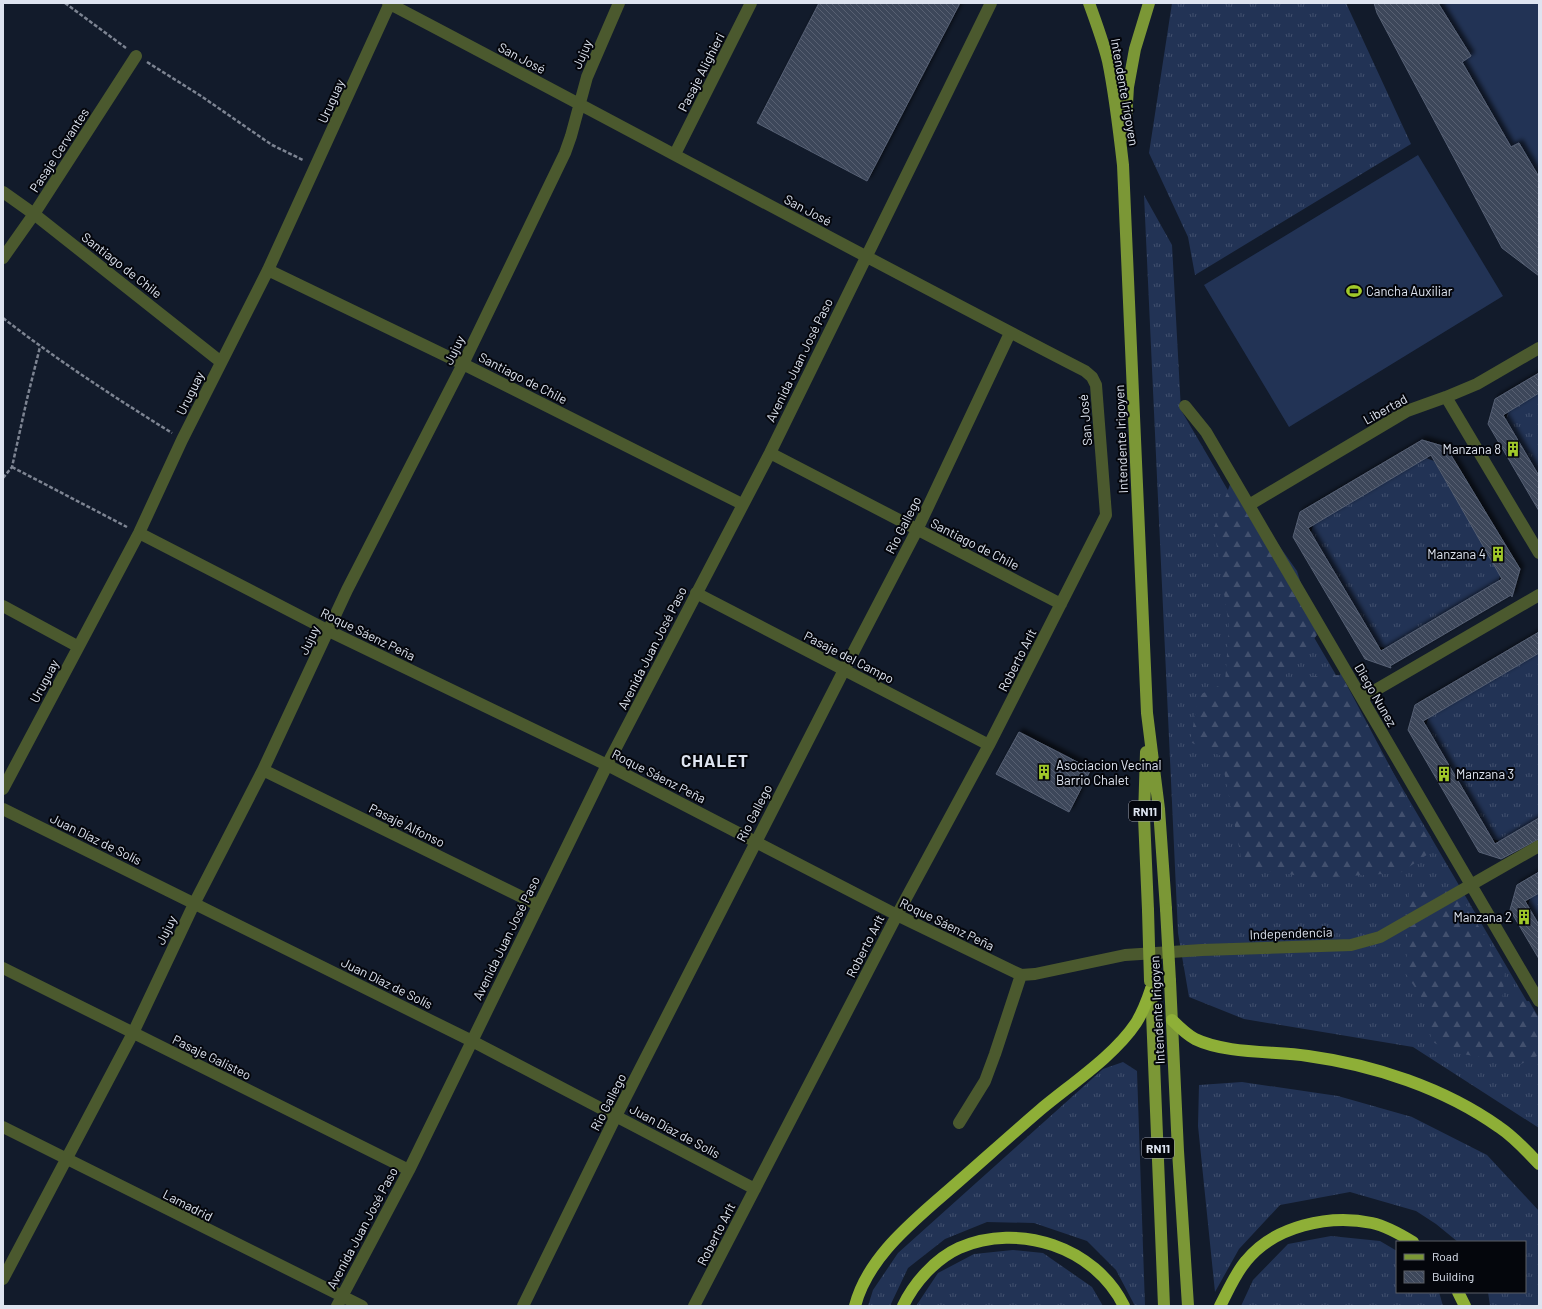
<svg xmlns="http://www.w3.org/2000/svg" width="1542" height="1309" viewBox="0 0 1542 1309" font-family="Barlow,sans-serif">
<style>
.grass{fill:url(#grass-tufts)}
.forest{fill:url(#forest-firs)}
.pitch{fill:#235}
.building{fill:url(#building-back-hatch);stroke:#566074;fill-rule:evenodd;filter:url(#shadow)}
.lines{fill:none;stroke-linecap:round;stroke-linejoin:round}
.path{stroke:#7d8492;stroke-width:2.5;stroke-dasharray:4 2;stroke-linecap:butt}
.minor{stroke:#4b592e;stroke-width:12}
.major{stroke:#7b9736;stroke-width:12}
.highway{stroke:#8eaf37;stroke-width:12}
.major-bridge{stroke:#7b9736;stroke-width:12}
.labels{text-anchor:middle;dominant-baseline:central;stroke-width:4;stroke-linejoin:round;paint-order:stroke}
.shield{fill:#04060c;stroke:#9da1ac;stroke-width:1}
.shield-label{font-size:12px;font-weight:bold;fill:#dee4f0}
.street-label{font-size:13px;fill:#dee4f0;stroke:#04060c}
.poi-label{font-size:13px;fill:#dee4f0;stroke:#04060c;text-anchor:start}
.district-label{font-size:17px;font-weight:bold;letter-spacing:1px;fill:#dee4f0;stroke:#04060c}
</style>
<defs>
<pattern id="grass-tufts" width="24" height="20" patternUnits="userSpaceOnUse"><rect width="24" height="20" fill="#235"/><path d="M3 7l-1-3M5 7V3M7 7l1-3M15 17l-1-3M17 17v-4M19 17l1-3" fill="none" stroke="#42506e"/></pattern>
<pattern id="forest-firs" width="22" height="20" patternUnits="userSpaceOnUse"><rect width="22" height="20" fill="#235"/><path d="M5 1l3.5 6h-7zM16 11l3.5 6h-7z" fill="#42506e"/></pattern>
<pattern id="building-back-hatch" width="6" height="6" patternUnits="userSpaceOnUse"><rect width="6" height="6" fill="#3d475a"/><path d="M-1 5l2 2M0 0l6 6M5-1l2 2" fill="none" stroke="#596172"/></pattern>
<filter id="shadow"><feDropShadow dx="3.5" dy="-3.5" stdDeviation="2" flood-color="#0009"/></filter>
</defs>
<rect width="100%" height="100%" fill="#121b2b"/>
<path class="grass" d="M 1172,3 L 1346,3 L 1411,144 L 1195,275 L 1188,237 L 1149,153 Z
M 1144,195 L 1172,245 L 1181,410 L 1539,1022 L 1539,1128 L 1413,1047 L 1244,1019 L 1189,997 L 1178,933 Z
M 1539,393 L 1539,476 L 1506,419 L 1508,412 Z
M 1426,458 L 1434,461 L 1500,575 L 1499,581 L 1385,648 L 1378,646 L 1311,533 L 1313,525 Z
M 1539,653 L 1539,818 L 1500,841 L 1492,839 L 1426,726 L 1428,718 Z
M 1539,893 L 1539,925 L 1528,905 L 1530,898 Z
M 1123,1062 L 1137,1071 L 1145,1306 L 1135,1306 L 1116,1270 L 1087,1241 L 1034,1223 L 987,1222 L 945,1239 L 908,1268 L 890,1306 L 868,1306 L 873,1290 L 898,1253 L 1103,1069 Z
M 1242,1082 L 1338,1096 L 1412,1117 L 1487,1155 L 1539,1211 L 1539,1306 L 1490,1306 L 1488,1292 L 1525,1292 L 1525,1242 L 1458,1242 L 1436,1224 L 1416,1211 L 1350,1192 L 1280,1205 L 1239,1249 L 1215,1292 L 1198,1126 L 1199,1085 Z
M 1331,1236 L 1380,1241 L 1397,1251 L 1397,1292 L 1439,1292 L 1443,1306 L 1241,1306 L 1253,1280 L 1288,1244 Z
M 1013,1250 L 1043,1253 L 1092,1287 L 1103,1306 L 916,1306 L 938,1273 L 974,1254 Z"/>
<path class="forest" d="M 1232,479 L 1297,571 L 1317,635 L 1283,678 L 1340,675 L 1340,672 L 1434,850 L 1400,873 L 1313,878 L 1243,867 L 1221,756 L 1190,742 L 1199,695 L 1225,683 L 1229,626 L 1214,528 Z
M 1456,888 L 1505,971 L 1502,1002 L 1529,1001 L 1539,1018 L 1539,1055 L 1521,1064 L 1451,1052 L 1431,1041 L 1428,1007 L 1406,974 L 1409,891 Z"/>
<path class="pitch" d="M 1374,3 L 1539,3 L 1539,275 L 1502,248 L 1377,13 Z
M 1418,155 L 1503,296 L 1289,427 L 1204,285 Z"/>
<path class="building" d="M 819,3 L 960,3 L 867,181 L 757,123 Z
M 1374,3 L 1438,3 L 1471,56 L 1462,62 L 1511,147 L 1519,143 L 1539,177 L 1539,276 L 1502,248 L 1377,13 Z
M 1539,373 L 1539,393 L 1503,415 L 1539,476 L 1539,511 L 1488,424 L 1495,399 Z
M 1422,440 L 1446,447 L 1520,569 L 1512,597 L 1511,595 L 1390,666 L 1391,668 L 1365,659 L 1293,537 L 1300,512 ZM 1431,455 L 1502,579 L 1381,651 L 1308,528 Z
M 1539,632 L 1539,653 L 1423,721 L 1495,844 L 1539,818 L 1539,839 L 1501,859 L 1479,852 L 1408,730 L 1415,705 Z
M 1019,732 L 1091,769 L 1069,812 L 996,774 Z
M 1539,872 L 1539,893 L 1525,901 L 1539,925 L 1539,959 L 1510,910 L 1517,885 Z"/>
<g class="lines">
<path class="path" d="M 65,3 L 126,48
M 147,62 L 201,96 L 272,145 L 303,160
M 3,318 C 57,360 114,397 172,433
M 12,467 L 127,527
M 3,478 L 12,467 L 27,399 L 40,347"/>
<path class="minor" d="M 388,3 C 621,125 852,251 1085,371 L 1092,377 L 1096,385 L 1106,515 L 989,745 L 897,915 L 694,1306
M 675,154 L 751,3
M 3,192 L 34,214 L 221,362
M 3,258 L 34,214 L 136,56
M 268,270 L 463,364 L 742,504
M 1446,397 L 1539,553
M 1185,406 L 1206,432 L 1539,1001
M 770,453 L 1061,604
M 1249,505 L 1407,411 L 1446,397 L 1477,384 L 1539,348
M 139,533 L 329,631 L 607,765 L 897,915 L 1021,975 L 995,1054 L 985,1081 L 959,1123
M 696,593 L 989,745
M 3,606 L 77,646
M 1362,698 L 1539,595
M 263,770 L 538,905
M 3,789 L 139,533 L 182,440 L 268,270 L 390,3
M 3,809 L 472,1041 L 755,1189
M 3,968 L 409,1170
M 1021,975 L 1035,974 L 1125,955 L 1202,950 L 1351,945 L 1380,937 L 1539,846
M 3,1127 L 362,1306
M 3,1279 L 133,1033 L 194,904 L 263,770 L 347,590 L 463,364 L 565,153 L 571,136 L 587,77 L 619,3
M 337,1306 L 409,1170 L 607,765 L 770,453 L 991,3
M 523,1306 L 616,1116 L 844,670 L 917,530 L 1010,333"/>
<path class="major" d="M 1089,3 C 1096,22 1103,41 1108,61 C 1115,95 1119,130 1123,165 L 1147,713 L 1159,809 L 1166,909
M 1125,136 L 1128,87 L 1135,49 L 1149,3
M 1146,752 L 1144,817 L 1148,910
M 1170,981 L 1178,1151 L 1188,1306
M 1151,989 L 1164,1306"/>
<path class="highway" d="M 1172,1020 C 1179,1027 1186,1034 1195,1039 C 1226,1054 1274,1051 1308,1056 C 1374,1065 1444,1088 1499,1127 C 1514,1137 1527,1151 1539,1164
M 1458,1292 L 1465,1306
M 855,1306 C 866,1263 903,1230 935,1202 C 970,1172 1005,1140 1040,1110 C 1071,1084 1114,1056 1136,1023 C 1143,1012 1147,1001 1151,989
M 903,1306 C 914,1283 935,1259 959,1248 C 1019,1222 1095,1247 1124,1306
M 1220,1306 C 1228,1291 1235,1274 1246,1261 C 1274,1226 1329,1214 1372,1223 C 1386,1226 1400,1234 1413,1242"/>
<path class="major-bridge" d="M 1166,909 L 1170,981
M 1148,910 L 1150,981"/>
</g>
<defs>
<symbol id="stadium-bare" viewBox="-9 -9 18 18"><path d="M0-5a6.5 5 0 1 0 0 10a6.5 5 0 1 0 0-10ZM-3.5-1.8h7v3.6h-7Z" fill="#a1c92a" stroke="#04060c" stroke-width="2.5" paint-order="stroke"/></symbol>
<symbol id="building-bare" viewBox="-9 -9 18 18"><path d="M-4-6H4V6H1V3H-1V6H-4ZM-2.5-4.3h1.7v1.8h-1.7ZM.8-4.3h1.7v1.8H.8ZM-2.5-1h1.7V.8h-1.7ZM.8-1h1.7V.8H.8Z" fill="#a1c92a" stroke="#04060c" stroke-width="2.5" paint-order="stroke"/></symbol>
</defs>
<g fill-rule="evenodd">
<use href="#stadium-bare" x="1343" y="280" width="22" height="22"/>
<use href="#building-bare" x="1502" y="438" width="22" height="22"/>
<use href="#building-bare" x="1487" y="543" width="22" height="22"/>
<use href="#building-bare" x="1033" y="761" width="22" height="22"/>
<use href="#building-bare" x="1433" y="763" width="22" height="22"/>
<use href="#building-bare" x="1513" y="906" width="22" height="22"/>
</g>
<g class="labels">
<g class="shield">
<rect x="1129" y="801" width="32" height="20" rx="3"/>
<rect x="1142" y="1138" width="32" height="20" rx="3"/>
</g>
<g class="shield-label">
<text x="1145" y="811">RN11</text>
<text x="1158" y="1148">RN11</text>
</g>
<g class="street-label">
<text transform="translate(582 54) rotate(-67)">Jujuy</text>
<text transform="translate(522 58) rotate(28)">San José</text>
<text transform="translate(701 72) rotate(-63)">Pasaje Alighieri</text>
<text transform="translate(1125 92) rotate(80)">Intendente Irigoyen</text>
<text transform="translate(331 101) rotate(-66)">Uruguay</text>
<text transform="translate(59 150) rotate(-57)">Pasaje Cervantes</text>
<text transform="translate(808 210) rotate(28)">San José</text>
<text transform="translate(122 265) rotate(38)">Santiago de Chile</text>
<text transform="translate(454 350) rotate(-64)">Jujuy</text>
<text transform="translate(799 360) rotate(-64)">Avenida Juan José Paso</text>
<text transform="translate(523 378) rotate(27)">Santiago de Chile</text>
<text transform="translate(190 393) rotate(-64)">Uruguay</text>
<text transform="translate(1385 409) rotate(-29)">Libertad</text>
<text transform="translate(1085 420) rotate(-95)">San José</text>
<text transform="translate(1121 439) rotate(-92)">Intendente Irigoyen</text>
<text transform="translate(903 525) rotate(-63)">Rio Gallego</text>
<text transform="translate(975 544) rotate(27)">Santiago de Chile</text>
<text transform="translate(368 634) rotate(26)">Roque Sáenz Peña</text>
<text transform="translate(309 640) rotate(-65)">Jujuy</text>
<text transform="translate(652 648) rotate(-63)">Avenida Juan José Paso</text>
<text transform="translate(849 657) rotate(27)">Pasaje del Campo</text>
<text transform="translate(1017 660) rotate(-63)">Roberto Arlt</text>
<text transform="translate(44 681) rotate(-62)">Uruguay</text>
<text transform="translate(1376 695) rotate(60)">Diego Nunez</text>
<text transform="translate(659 776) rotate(27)">Roque Sáenz Peña</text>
<text transform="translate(754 813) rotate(-63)">Rio Gallego</text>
<text transform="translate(407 825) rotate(26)">Pasaje Alfonso</text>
<text transform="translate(96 839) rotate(26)">Juan Díaz de Solís</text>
<text transform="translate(947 924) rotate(26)">Roque Sáenz Peña</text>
<text transform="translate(166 930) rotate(-64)">Jujuy</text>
<text transform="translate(1291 933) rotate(-2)">Independencia</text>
<text transform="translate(506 938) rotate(-64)">Avenida Juan José Paso</text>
<text transform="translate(865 946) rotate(-63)">Roberto Arlt</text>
<text transform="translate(387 983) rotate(26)">Juan Díaz de Solís</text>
<text transform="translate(1157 1010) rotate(-93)">Intendente Irigoyen</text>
<text transform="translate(212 1057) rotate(26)">Pasaje Galisteo</text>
<text transform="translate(608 1102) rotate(-63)">Rio Gallego</text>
<text transform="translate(675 1131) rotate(28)">Juan Díaz de Solís</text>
<text transform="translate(188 1205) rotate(27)">Lamadrid</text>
<text transform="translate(362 1228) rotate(-62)">Avenida Juan José Paso</text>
<text transform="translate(716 1234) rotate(-63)">Roberto Arlt</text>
</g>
<g class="poi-label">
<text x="1366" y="291">Cancha Auxiliar</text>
<text x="1501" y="449" text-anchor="end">Manzana 8</text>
<text x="1486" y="554" text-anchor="end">Manzana 4</text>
<text x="1056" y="765">Asociacion Vecinal<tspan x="1056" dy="15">Barrio Chalet</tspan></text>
<text x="1456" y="774">Manzana 3</text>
<text x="1512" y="917" text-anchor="end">Manzana 2</text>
</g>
<g class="district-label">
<text x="715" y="760">CHALET</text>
</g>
</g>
<rect width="1542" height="1309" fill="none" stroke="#dee4f0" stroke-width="8"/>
<rect x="1396" y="1241" width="130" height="52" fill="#04060c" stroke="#5b5f67"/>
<rect x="1404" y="1254" width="20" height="6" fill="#7b9736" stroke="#5b5f67"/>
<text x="1432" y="1261" font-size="12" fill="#dee4f0">Road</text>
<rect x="1404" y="1271" width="20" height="12" fill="url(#building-back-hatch)" stroke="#5b5f67"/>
<text x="1432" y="1281" font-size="12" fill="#dee4f0">Building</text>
</svg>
